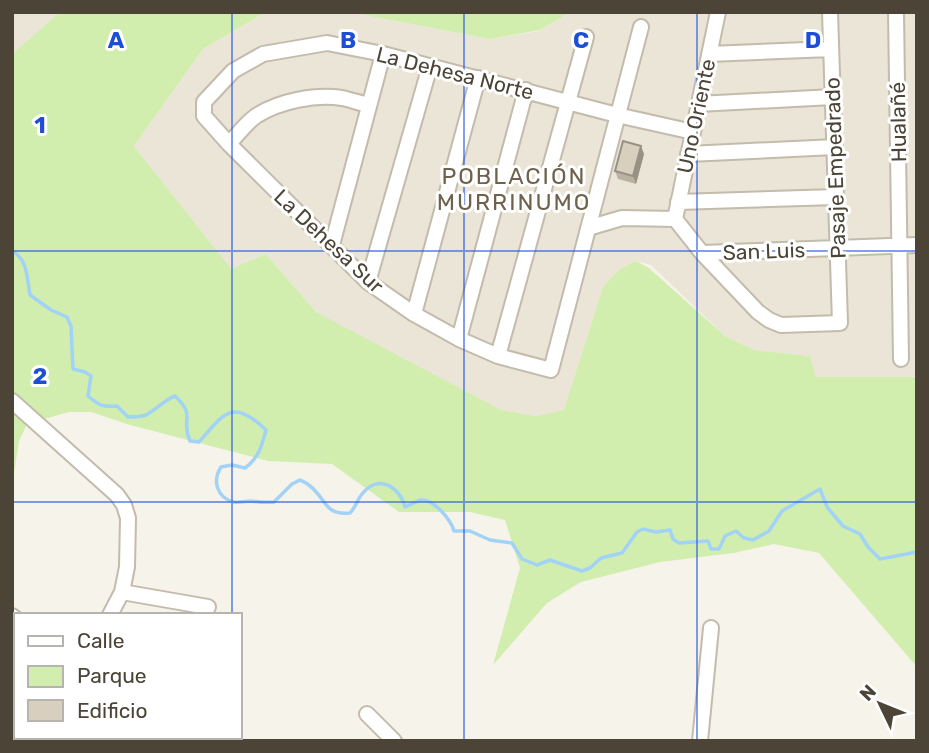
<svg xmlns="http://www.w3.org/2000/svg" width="929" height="753" viewBox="0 0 929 753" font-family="Rubik,sans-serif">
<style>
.residential{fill:#ebe5d7}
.green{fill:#d1eeaf}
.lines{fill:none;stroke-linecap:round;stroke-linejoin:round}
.stream{stroke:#a2d3f7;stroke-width:3.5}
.street-casing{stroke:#c3bbab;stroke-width:18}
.street{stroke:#fff;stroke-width:14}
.wall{fill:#bbb2a3}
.shaded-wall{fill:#989185}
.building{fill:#d9cfbe;stroke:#989185;stroke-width:2}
.grid{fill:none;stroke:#1d4ed8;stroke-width:2;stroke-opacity:0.55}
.labels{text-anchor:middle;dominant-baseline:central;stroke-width:6;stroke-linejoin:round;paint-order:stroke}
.street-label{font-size:21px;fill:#4b4437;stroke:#fff}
.neighbourhood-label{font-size:23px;letter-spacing:2px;fill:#6f624d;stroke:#fff}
.grid-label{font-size:23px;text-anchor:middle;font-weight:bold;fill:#1d4ed8;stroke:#fff;stroke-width:6;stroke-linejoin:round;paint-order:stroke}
</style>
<rect width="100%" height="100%" fill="#f6f3ea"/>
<path class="residential" d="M 12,12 L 60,12 L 12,54 Z
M 266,12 L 348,12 L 490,39 L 539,31 L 571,12 L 917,12 L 917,377 L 816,377 L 810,356 L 754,350 L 725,336 L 651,265 L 636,261 L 603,287 L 564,411 L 537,416 L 501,410 L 400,360 L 316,312 L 266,254 L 231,270 L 134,146 L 203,49 Z"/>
<path class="green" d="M 60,12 L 266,12 L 203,49 L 134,146 L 231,269 L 266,254 L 316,312 L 501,410 L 537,416 L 564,410 L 603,287 L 619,270 L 636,261 L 649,268 L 725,336 L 754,350 L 810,356 L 816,377 L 917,377 L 917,667 L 819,553 L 774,544 L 734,553 L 660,562 L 581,582 L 547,603 L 493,665 L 520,568 L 505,520 L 470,512 L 399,512 L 332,464 L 268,461 L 130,425 L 91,412 L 69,412 L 27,424 L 19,441 L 12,486 L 12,54 Z
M 348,12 L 571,12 L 540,30 L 490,39 Z"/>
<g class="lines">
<path class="stream" d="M 12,251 C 28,259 27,279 30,295 L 51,310 L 67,317 L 71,326 L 73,369 L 85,372 L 91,376 L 88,396 C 100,406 102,407 117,406 L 128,417 C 134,417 140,417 146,415 C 156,410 164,400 175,396 C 197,417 180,418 190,441 L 199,442 C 224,414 232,397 266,430 C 262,445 259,458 245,468 L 232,465 L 221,467 C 212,481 217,498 234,502 C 240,503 246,501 251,501 C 259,502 266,503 274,502 L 292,484 L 300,480 C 304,482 307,483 310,486 C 326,498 324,516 350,513 C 356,507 357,500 362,494 C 378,473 400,487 405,507 C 410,505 416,501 421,500 C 434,499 451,520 454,531 L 470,531 L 490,540 L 512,543 L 522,559 L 537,565 L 550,560 L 582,571 L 590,568 L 601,558 L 622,553 L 637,532 L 643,529 L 656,532 L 670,530 L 673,539 L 679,543 L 708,541 L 711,549 L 719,549 L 725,536 L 736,531 L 744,538 L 753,540 L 769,531 L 782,511 L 820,489 L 827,507 L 843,526 L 860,534 L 868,547 L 880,559 L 917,552"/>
<defs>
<path id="street" d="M 896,12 L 901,359
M 641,27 L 551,370 L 498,356 L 459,339 L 414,314 L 368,282 L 229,144 L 204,116 L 204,102 L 233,71 L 263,54 L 327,43 L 383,54 L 617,115 L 693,132
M 709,54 L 831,49
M 698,104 L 833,97
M 229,144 C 237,135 246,123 256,116 C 279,101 315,94 342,98 C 351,100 360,103 369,105
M 688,154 L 835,147
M 678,202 L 836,197
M 675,219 L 718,12
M 588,228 L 622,218 L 675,219 L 702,253 L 917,245
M 332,245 L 383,54
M 702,253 L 758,312 L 769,320 L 781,325 L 840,323 L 830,12
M 368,282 L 430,66
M 414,314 L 478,78
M 459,339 L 526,90
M 498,356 L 586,37
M 12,401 L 117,495 L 124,505 L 128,518 L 127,567 L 122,592 L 110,615
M 122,592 L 208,607
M 12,616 L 16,619
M 367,714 L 394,741
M 700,741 L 711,628"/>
</defs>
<use href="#street" class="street-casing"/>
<use href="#street" class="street"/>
</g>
<path class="wall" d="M 644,154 L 636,184 L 618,179 L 615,171 Z"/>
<path class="shaded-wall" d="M 641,146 L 644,154 L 636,184 L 633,176 Z"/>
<path class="building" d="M 623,141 L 641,146 L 633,176 L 615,171 Z"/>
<path class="grid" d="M 232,12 L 232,615M 464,12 L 464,741M 697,12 L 697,741M 12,251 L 917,251M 12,502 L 917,502M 232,737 L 232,741"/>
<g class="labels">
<g class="street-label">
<text transform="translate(455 73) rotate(14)">La Dehesa Norte</text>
<text transform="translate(696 116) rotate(-78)">Uno Oriente</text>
<text transform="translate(898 122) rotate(-91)">Hualañé</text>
<text transform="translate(835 168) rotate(-92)">Pasaje Empedrado</text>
<text transform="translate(329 241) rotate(43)">La Dehesa Sur</text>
<text transform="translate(764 251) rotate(-2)">San Luis</text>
</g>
<g class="neighbourhood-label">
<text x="514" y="176">POBLACIÓN<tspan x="514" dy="26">MURRINUMO</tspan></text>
</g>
</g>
<g class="grid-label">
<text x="116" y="48">A</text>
<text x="348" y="48">B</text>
<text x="581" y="48">C</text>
<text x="813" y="48">D</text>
<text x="40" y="133">1</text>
<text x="40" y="384">2</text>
</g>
<rect width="929" height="753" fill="none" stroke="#4b4437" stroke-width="28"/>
<rect x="14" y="613" width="228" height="126" fill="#ffffff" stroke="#b7b4af" stroke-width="2"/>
<rect x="28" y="636" width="35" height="10" fill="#ffffff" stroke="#b7b4af" stroke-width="2"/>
<text x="77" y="648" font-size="21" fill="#4b4437">Calle</text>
<rect x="28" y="666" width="35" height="21" fill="#d1eeaf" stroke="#b7b4af" stroke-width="2"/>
<text x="77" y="683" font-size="21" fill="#4b4437">Parque</text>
<rect x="28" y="700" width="35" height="21" fill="#d9cfbe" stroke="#b7b4af" stroke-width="2"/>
<text x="77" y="718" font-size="21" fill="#4b4437">Edificio</text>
<g transform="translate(880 704) rotate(313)" stroke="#ffffff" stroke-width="5" paint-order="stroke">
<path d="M0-5L12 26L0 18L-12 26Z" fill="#4b4437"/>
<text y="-10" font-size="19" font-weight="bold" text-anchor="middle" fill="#4b4437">N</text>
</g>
</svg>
